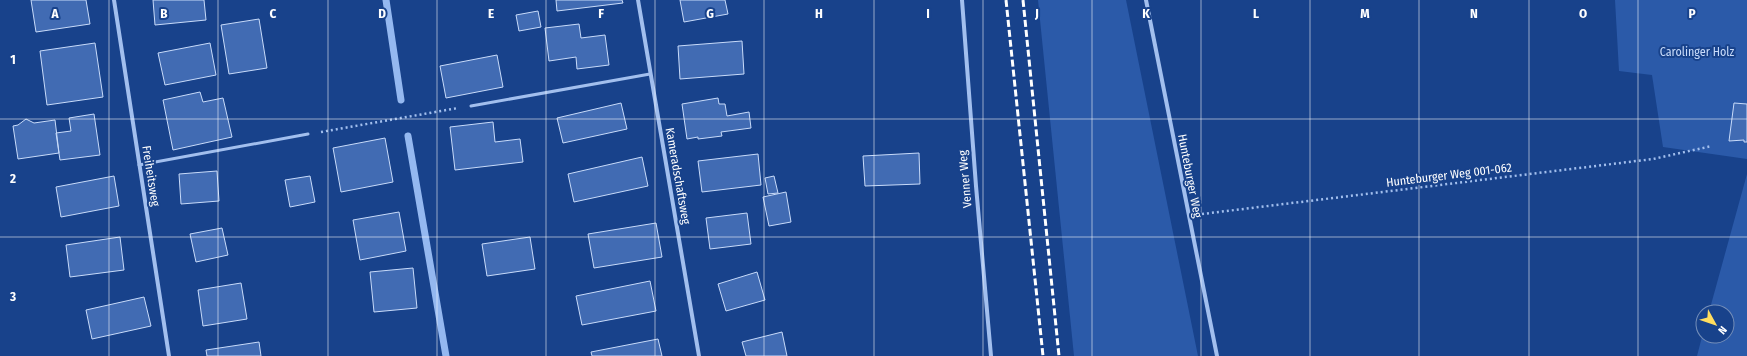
<svg xmlns="http://www.w3.org/2000/svg" width="1747" height="356" viewBox="0 0 1747 356" font-family="'Fira Sans Condensed',sans-serif">
<style>
.green{fill:#2b5aa9}
.lines{fill:none;stroke-linecap:round;stroke-linejoin:round}
.stream{stroke:#94b8f0;stroke-width:7}
.building{fill:#416bb3;stroke:#c8dbfa}
.path{stroke:#a2bfee;stroke-width:2.5;stroke-dasharray:2 3;stroke-linecap:butt}
.service{stroke:#a2bfee;stroke-width:3}
.minor{stroke:#a2bfee;stroke-width:4}
.rail{stroke:#fff;stroke-width:3;stroke-dasharray:7 3;stroke-linecap:butt}
.grid{fill:none;stroke:#fff;stroke-width:1;stroke-opacity:0.55}
.labels{text-anchor:middle;dominant-baseline:central;stroke-width:4;stroke-linejoin:round;paint-order:stroke}
.park-label{font-size:12px;fill:#c8dbfa;stroke:#18428b}
.street-label{font-size:12px;fill:#fff;stroke:#18428b}
.grid-label{font-size:13px;text-anchor:middle;font-weight:bold;fill:#fff;stroke:#18428b;stroke-width:4;stroke-linejoin:round;paint-order:stroke}
</style>
<rect width="100%" height="100%" fill="#18428b"/>
<path class="green" d="M 1038,0 L 1126,0 L 1198,356 L 1074,356 Z
M 1615,0 L 1747,0 L 1747,159 L 1663,147 L 1652,75 L 1619,71 Z
M 1747,174 L 1747,356 L 1697,356 L 1703,333 L 1703,336 L 1727,336 L 1727,312 L 1709,312 Z"/>
<g class="lines">
<path class="stream" d="M 386,0 L 401,100
M 408,136 L 446,356"/>
</g>
<path class="building" d="M 31,0 L 86,0 L 90,24 L 36,32 Z
M 153,0 L 204,0 L 206,20 L 155,25 Z
M 556,0 L 622,0 L 623,3 L 557,11 Z
M 680,0 L 725,0 L 728,14 L 684,22 Z
M 538,11 L 541,27 L 519,31 L 516,15 Z
M 259,19 L 267,68 L 229,74 L 221,25 Z
M 579,24 L 581,38 L 605,35 L 609,65 L 577,69 L 576,57 L 549,61 L 545,28 Z
M 742,41 L 744,74 L 680,79 L 678,46 Z
M 95,43 L 103,97 L 47,105 L 40,51 Z
M 210,43 L 216,75 L 165,85 L 158,53 Z
M 497,55 L 503,87 L 446,98 L 440,66 Z
M 200,92 L 203,102 L 223,98 L 232,137 L 173,150 L 163,100 Z
M 718,98 L 719,104 L 725,104 L 727,116 L 749,112 L 751,128 L 721,132 L 722,136 L 698,139 L 698,137 L 687,139 L 682,104 Z
M 621,103 L 627,129 L 563,143 L 557,118 Z
M 1734,103 L 1747,104 L 1747,142 L 1744,142 L 1744,140 L 1729,141 Z
M 94,114 L 100,155 L 60,160 L 56,133 L 71,131 L 69,118 Z
M 26,119 L 34,123 L 55,120 L 59,153 L 18,159 L 13,126 L 18,125 Z
M 493,122 L 495,142 L 520,139 L 523,162 L 455,170 L 450,127 Z
M 385,138 L 393,182 L 341,192 L 333,148 Z
M 919,153 L 920,184 L 865,186 L 863,156 Z
M 758,154 L 761,185 L 702,192 L 698,161 Z
M 642,157 L 648,186 L 574,202 L 568,174 Z
M 217,171 L 219,201 L 181,204 L 179,174 Z
M 114,176 L 119,206 L 61,217 L 56,187 Z
M 310,176 L 315,202 L 290,207 L 285,180 Z
M 774,176 L 778,193 L 768,194 L 765,178 Z
M 786,192 L 791,222 L 769,226 L 763,197 Z
M 399,212 L 406,251 L 360,260 L 353,220 Z
M 747,213 L 751,244 L 710,249 L 706,218 Z
M 656,223 L 662,257 L 594,268 L 588,234 Z
M 222,228 L 228,255 L 196,262 L 190,234 Z
M 120,237 L 124,270 L 70,277 L 66,245 Z
M 530,237 L 535,269 L 487,276 L 482,244 Z
M 413,268 L 417,308 L 374,312 L 370,272 Z
M 757,272 L 765,300 L 726,311 L 718,284 Z
M 650,281 L 656,311 L 582,325 L 576,296 Z
M 241,283 L 247,319 L 203,326 L 198,290 Z
M 144,297 L 151,326 L 92,339 L 86,310 Z
M 782,332 L 787,356 L 746,356 L 742,342 Z
M 658,339 L 662,356 L 592,356 L 591,352 Z
M 259,342 L 261,356 L 207,356 L 206,350 Z"/>
<g class="lines">
<path class="path" d="M 321,132 L 458,108
M 1202,214 L 1653,159 L 1712,146"/>
<path class="service" d="M 471,106 L 650,74
M 139,165 L 308,134"/>
<path class="minor" d="M 114,0 L 169,356
M 638,0 L 699,356
M 962,0 L 976,186 L 991,356
M 1146,0 L 1217,356"/>
<path class="rail" d="M 1006,0 L 1043,356
M 1023,0 L 1059,356"/>
</g>
<path class="grid" d="M 109,0 L 109,356M 218,0 L 218,356M 328,0 L 328,356M 437,0 L 437,356M 546,0 L 546,356M 655,0 L 655,356M 764,0 L 764,356M 874,0 L 874,356M 983,0 L 983,356M 1092,0 L 1092,356M 1201,0 L 1201,356M 1310,0 L 1310,356M 1419,0 L 1419,356M 1529,0 L 1529,356M 1638,0 L 1638,356M 0,119 L 1747,119M 0,237 L 1747,237"/>
<g class="labels">
<g class="park-label">
<text x="1697" y="52">Carolinger Holz</text>
</g>
<g class="street-label">
<text transform="translate(1449 175) rotate(-7)">Hunteburger Weg 001-062</text>
<text transform="translate(151 176) rotate(81)">Freiheitsweg</text>
<text transform="translate(678 176) rotate(80)">Kameradschaftsweg</text>
<text transform="translate(1190 176) rotate(79)">Hunteburger Weg</text>
<text transform="translate(965 179) rotate(-95)">Venner Weg</text>
</g>
</g>
<g class="grid-label">
<text x="55" y="18">A</text>
<text x="164" y="18">B</text>
<text x="273" y="18">C</text>
<text x="382" y="18">D</text>
<text x="491" y="18">E</text>
<text x="601" y="18">F</text>
<text x="710" y="18">G</text>
<text x="819" y="18">H</text>
<text x="928" y="18">I</text>
<text x="1037" y="18">J</text>
<text x="1146" y="18">K</text>
<text x="1256" y="18">L</text>
<text x="1365" y="18">M</text>
<text x="1474" y="18">N</text>
<text x="1583" y="18">O</text>
<text x="1692" y="18">P</text>
<text x="13" y="64">1</text>
<text x="13" y="183">2</text>
<text x="13" y="301">3</text>
</g>
<g transform="translate(1715 324) rotate(130)"><circle r="19" fill="#18428b" stroke="#748eb9"/>
<path d="M0-3L7 15L0 10L-7 15Z" fill="#ffdd5f"/>
<text y="-6" font-size="11" font-weight="bold" text-anchor="middle" fill="#ffffff">N</text>
</g>
</svg>
